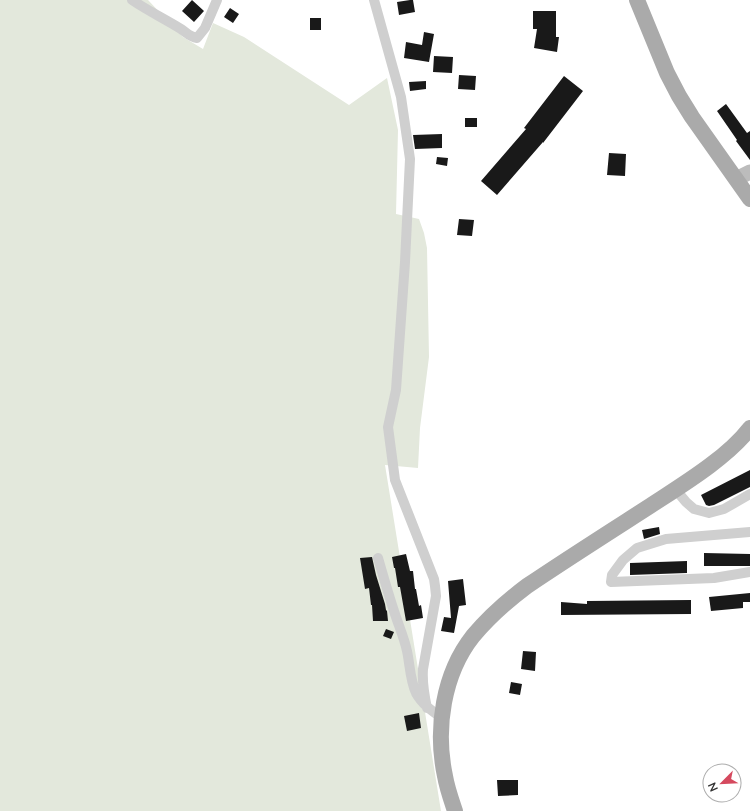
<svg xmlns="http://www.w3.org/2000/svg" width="750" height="811" viewBox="0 0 750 811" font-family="Lato,sans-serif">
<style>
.green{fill:#e3e8dc}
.building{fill:#191919}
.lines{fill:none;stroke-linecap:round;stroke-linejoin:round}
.street{stroke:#cfcfcf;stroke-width:10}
.secondary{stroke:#bcbcbc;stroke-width:15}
.primary{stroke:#aaa;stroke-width:16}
</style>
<rect width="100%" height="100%" fill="#fff"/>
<path class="green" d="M 0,0 L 148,0 L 183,37 L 203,49 L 213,23 L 244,37 L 349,105 L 387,78 L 398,130 L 396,214 L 419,219 L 424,233 L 427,248 L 429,357 L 420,428 L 418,468 L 385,465 L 441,811 L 0,811 Z"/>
<path class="building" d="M 192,0 L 204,11 L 194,22 L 182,11 Z
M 410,0 L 413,0 L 415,12 L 399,15 L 397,2 Z
M 230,8 L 239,14 L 233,23 L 224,17 Z
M 533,11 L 556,11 L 556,37 L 559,37 L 557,52 L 534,48 L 537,29 L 533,29 Z
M 310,18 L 321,18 L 321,30 L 310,30 Z
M 424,32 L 434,34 L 429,62 L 404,58 L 406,42 L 422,45 Z
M 434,56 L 453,57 L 452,73 L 433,72 Z
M 459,75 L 476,76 L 475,90 L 458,89 Z
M 564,76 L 583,91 L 543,143 L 543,142 L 497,195 L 481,181 L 526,129 L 524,128 Z
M 426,81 L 426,89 L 410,91 L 409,82 Z
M 726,104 L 747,133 L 750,131 L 750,160 L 736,141 L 737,140 L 717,111 Z
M 465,118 L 477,118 L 477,127 L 465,127 Z
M 442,134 L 442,148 L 415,149 L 413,135 Z
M 609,153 L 626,154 L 625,176 L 607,175 Z
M 437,157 L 448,158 L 447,166 L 436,164 Z
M 459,219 L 474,220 L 472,236 L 457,235 Z
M 750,470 L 750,487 L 714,505 L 709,506 L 706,505 L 701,495 Z
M 659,527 L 660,534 L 644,539 L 642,530 Z
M 704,553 L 750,554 L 750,566 L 704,566 Z
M 406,554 L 410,571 L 413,571 L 415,589 L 416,589 L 419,606 L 421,605 L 423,618 L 406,621 L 400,587 L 398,587 L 395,568 L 394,568 L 392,557 Z
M 372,557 L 376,575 L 385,604 L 386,610 L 387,611 L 388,621 L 373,621 L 372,605 L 371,605 L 369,588 L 365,589 L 360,558 Z
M 687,561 L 687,573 L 630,575 L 630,563 Z
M 463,579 L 466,605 L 459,606 L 454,633 L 441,631 L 444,617 L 451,618 L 448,581 Z
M 750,593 L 750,602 L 743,602 L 743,608 L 711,611 L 709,597 Z
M 691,600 L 691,614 L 561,615 L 561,602 L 587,604 L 587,601 Z
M 386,629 L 394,632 L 391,639 L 383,636 Z
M 523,651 L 536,652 L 535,671 L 521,669 Z
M 511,682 L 522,684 L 520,695 L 509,693 Z
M 419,713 L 421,728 L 407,731 L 404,716 Z
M 497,780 L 518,780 L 518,795 L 498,796 Z"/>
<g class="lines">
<path class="street" d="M 132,0 C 148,11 165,19 181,29 C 187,33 190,37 197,38 L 205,28 L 217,0
M 374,0 L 401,97 L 410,159 L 405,262 L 396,390 L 388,427 L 395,480 L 434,579 L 435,586 L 436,596 L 423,669 C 422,682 424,694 427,708
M 676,490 L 686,502 L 694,509 L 709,513 L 724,509 L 750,494
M 750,532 L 666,539 L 637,548 L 623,560 L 612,575 L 611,582 L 714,578 L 750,572
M 378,558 C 383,575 388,593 394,611 C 398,624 404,637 407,651 C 410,665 410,680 416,693 C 422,704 432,711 442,718"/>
<path class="secondary" d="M 736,179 L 750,172"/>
<path class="primary" d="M 637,0 L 667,73 L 679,96 L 692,117 L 750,199
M 455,811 C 451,799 447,788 445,776 C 435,729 443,674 473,636 C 489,617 507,601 527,586 C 567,559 608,533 650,506 C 682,485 727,458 750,428"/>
</g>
<g transform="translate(722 783) rotate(246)"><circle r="19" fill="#ffffff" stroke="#adadad"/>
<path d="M0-3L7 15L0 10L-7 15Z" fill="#d5495e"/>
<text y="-6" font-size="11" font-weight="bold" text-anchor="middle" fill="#323232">N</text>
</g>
</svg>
